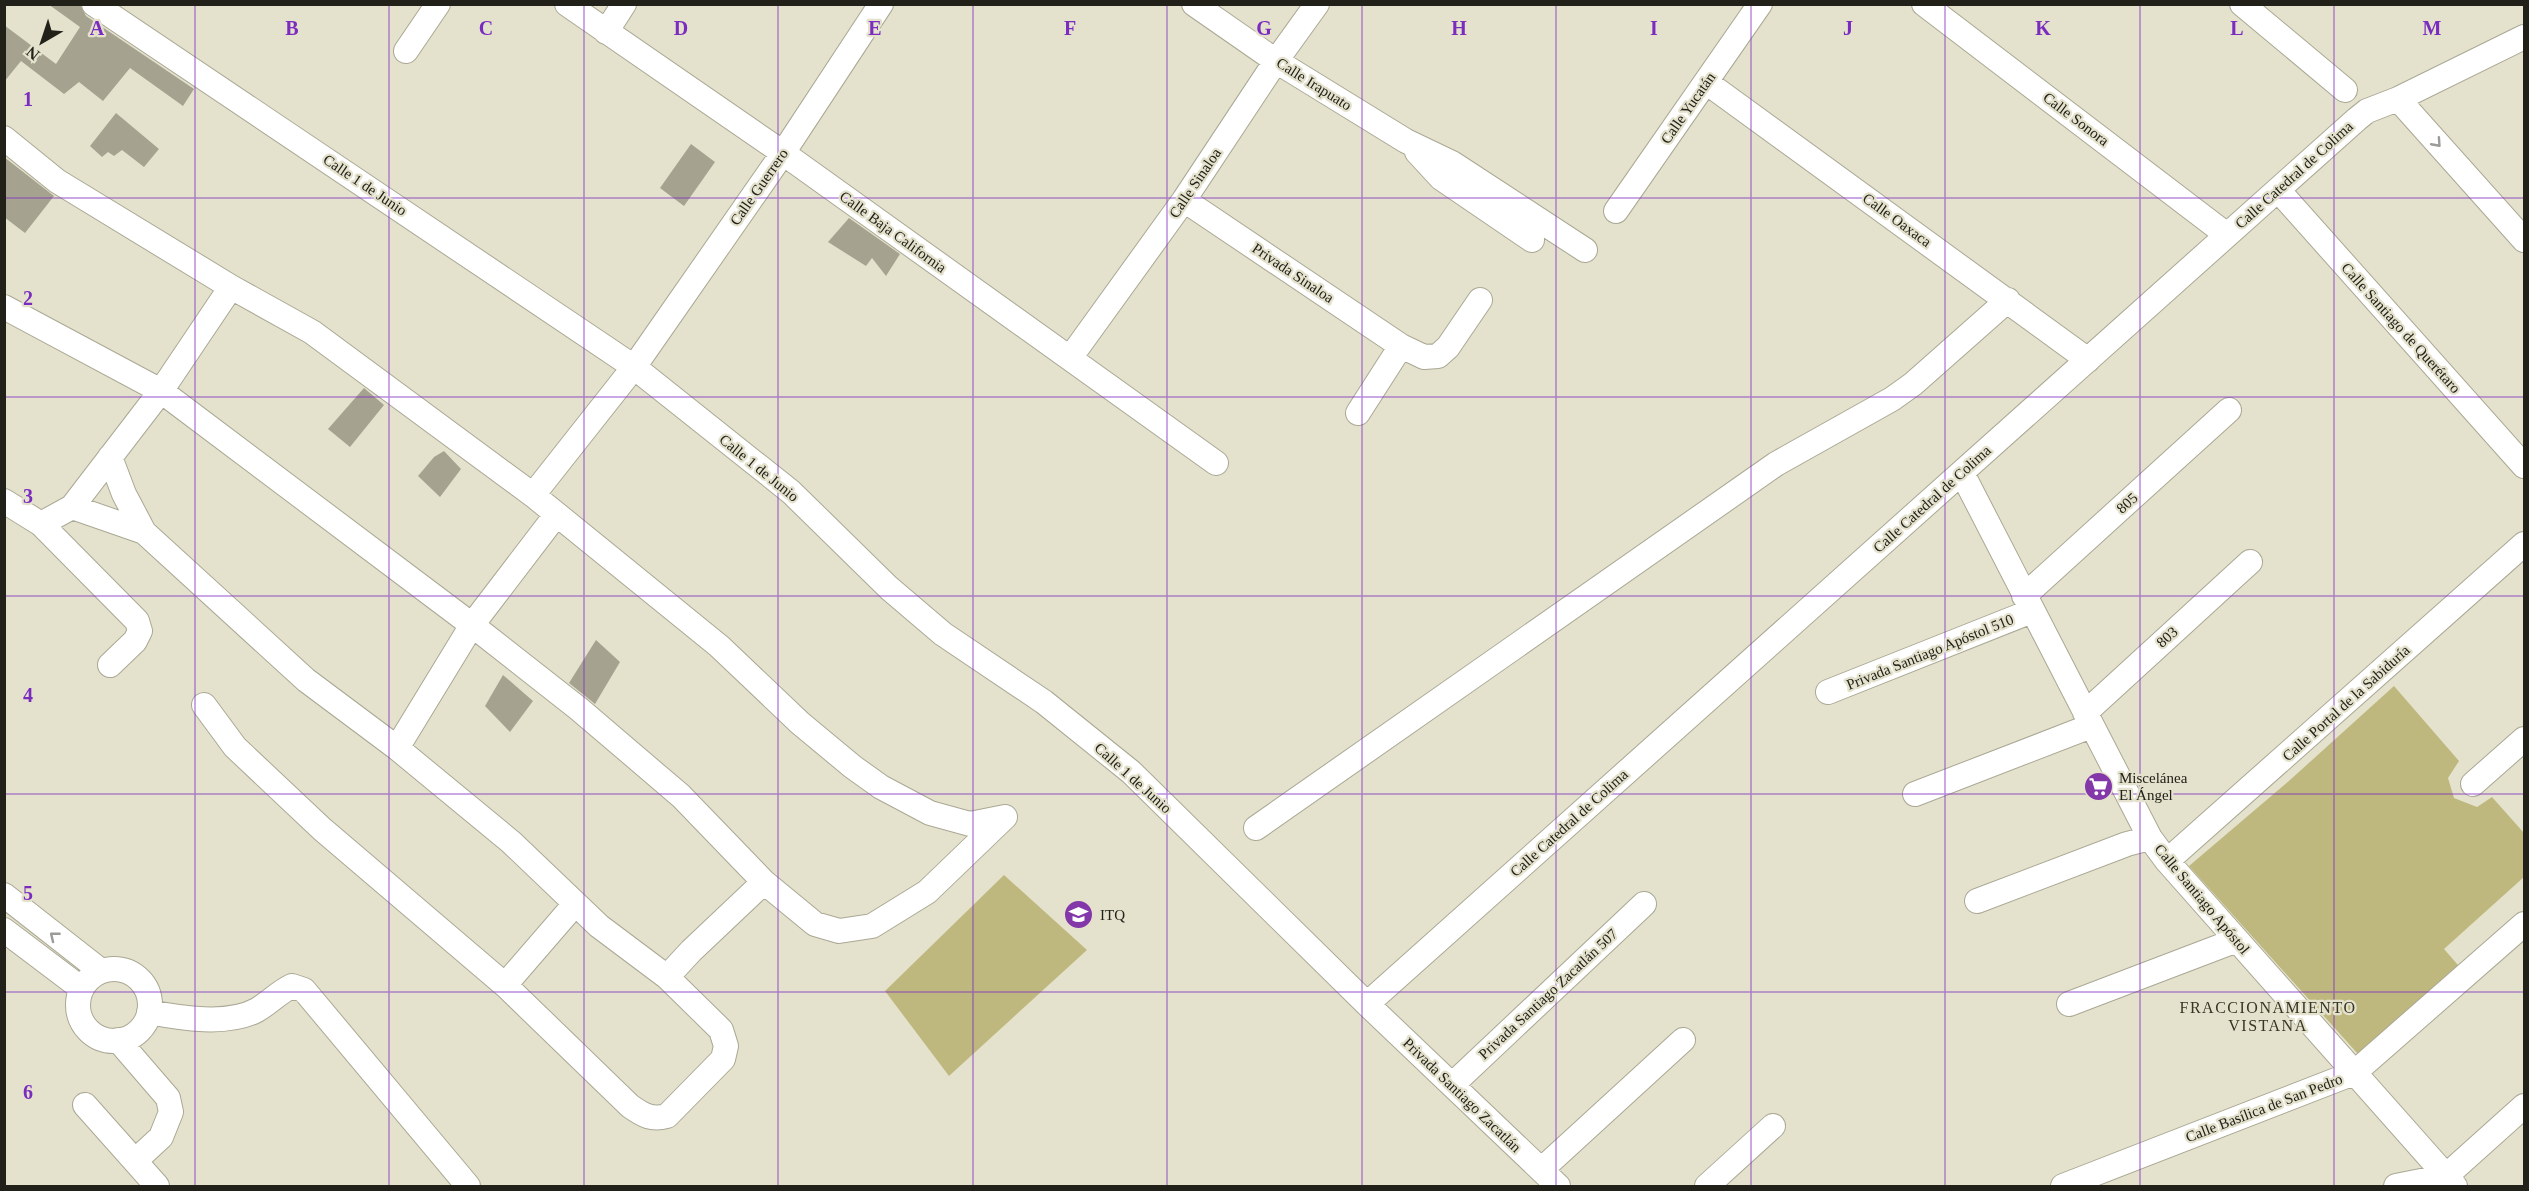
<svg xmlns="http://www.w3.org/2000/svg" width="2529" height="1191" viewBox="0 0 2529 1191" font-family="Georgia,serif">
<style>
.green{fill:#bfb87e}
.building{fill:#a5a38f}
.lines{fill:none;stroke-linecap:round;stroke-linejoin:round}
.minor-casing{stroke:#aaa894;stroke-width:26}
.minor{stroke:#fff;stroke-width:24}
.oneway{stroke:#9c9b98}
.grid{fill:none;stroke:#7b2cbf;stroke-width:1.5;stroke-opacity:0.55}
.labels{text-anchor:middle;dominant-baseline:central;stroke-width:4.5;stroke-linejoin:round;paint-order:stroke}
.street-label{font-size:15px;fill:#222119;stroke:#e4e2cd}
.poi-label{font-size:15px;fill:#222119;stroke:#e4e2cd;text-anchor:start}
.neighbourhood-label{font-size:16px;letter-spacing:1.5px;fill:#373524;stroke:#e4e2cd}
.grid-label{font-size:20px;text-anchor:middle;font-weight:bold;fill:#7b2cbf;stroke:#e4e2cd;stroke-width:4.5;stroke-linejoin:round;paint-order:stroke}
</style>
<rect width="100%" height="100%" fill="#e4e2cd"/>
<!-- green -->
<path class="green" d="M 2394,686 L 2459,761 L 2448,778 L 2454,798 L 2477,807 L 2492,797 L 2524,833 L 2524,877 L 2444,949 L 2458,965 L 2358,1054 L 2189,866 L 2290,780 Z
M 1004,875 L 1087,950 L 949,1076 L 885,991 Z"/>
<!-- building -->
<path class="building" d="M 48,4 L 80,4 L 86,16 L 194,89 L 183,106 L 130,68 L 103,101 L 79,82 L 64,94 L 21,61 L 4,82 L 4,25 L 56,64 L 80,27 Z
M 116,113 L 159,149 L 144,167 L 122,150 L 114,156 L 108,152 L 102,157 L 90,146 Z
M 691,144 L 715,162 L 684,206 L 660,188 Z
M 4,157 L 54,196 L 25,233 L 4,217 Z
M 849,218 L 900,254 L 886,276 L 872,258 L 866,266 L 828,242 Z
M 364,388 L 384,405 L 350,447 L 328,429 Z
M 444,451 L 461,469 L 440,497 L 418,476 L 434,457 Z
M 596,640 L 620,662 L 595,704 L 569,683 Z
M 503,675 L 533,701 L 510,732 L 485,706 Z"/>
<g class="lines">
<defs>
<path id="minor" d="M 94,4 L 634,367 L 791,492 L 889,588 L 943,634 L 1044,702 L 1131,772 L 1367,1004 L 1558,1186
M 567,4 L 783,153 L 1216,463
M 1194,4 L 1276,61 L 1406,141 L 1452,163 L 1585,250
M 1924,4 L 2227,235
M 2242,4 L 2345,90
M 606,32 L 624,4
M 406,51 L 438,4
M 1706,82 L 2088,360
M 2398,99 L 2524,240
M 4,138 L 57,181 L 231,287 L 312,332 L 533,495 L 719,646 L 800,723 L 853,767 L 881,787 L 930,813 L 970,824 L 1005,817
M 1417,152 L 1441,178 L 1532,240
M 2278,190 L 2524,466
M 1184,200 L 1401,346 L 1424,357 L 1438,356 L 1448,347 L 1480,300
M 1616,211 L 1760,4
M 4,307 L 161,391 L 472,625 L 579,709 L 681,796 L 764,882 L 815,924 L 839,931 L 872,926 L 927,892 L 1005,817
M 1070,358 L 1184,200 L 1276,61 L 1317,4
M 1358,413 L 1401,346
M 110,457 L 124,494 L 144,532
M 1962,473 L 2150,838 L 2167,861 L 2455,1186
M 533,495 L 634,367 L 783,153 L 881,4
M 4,501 L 41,524 L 137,621 L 140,631 L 135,641 L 110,665
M 72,507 L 144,532 L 306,680 L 397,748 L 511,842 L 599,926 L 667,977 L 721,1030 L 726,1046 L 723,1059 L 667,1116 C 652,1120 644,1116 630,1106 L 505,985 L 322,829 L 235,747 L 204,705
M 41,524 L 72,507 L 161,391 L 231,287
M 2024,596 L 2229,410
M 1828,692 L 2032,611
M 2085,713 L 2250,562
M 397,748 L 472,625 L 556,515
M 2473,784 L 2524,739
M 1915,794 L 2091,726
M 1256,828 L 1776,464 L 1892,399 L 1913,384 L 2008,300
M 2167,861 L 2524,544
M 4,895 L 101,971
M 1977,901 L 2127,844 L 2150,838
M 4,930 L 82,989
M78 1005a36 36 0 1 1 72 0a36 36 0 1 1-72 0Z
M 667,977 L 691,951 L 764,882
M 505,985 L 575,904
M 1367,1004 L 2357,119 L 2367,111 L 2398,99 L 2524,37
M 2069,1004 L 2237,940
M 149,1012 C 180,1018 228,1026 257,1010 C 269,1003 279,992 292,986 L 304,990 L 468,1186
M 118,1040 L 168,1098 L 171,1112 L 161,1137 L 135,1161
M 1452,1085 L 1644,904
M 85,1105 L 157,1186
M 1541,1170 L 1683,1040
M 1707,1186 L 1773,1126
M 2063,1186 L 2354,1073 L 2524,924
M 2396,1186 L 2446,1176 L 2524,1106"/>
</defs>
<!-- minor casing -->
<use href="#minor" class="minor-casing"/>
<!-- minor -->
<use href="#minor" class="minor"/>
</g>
<!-- one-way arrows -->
<defs><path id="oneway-chevron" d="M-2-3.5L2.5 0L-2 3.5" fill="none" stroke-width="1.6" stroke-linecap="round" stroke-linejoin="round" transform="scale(1.5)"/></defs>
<g class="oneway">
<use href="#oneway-chevron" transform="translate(2437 143) rotate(48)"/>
<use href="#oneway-chevron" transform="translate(54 936) rotate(-141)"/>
</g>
<!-- grid -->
<path class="grid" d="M 195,4 L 195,1186M 389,4 L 389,1186M 584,4 L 584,1186M 778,4 L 778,1186M 973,4 L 973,1186M 1167,4 L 1167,1186M 1362,4 L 1362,1186M 1556,4 L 1556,1186M 1751,4 L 1751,1186M 1945,4 L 1945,1186M 2140,4 L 2140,1186M 2334,4 L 2334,1186M 4,198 L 2524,198M 4,397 L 2524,397M 4,596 L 2524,596M 4,794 L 2524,794M 4,992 L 2524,992"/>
<!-- icons -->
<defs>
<symbol id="supermarket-disc" viewBox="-11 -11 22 22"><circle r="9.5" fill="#8337a8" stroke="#e4e2cd"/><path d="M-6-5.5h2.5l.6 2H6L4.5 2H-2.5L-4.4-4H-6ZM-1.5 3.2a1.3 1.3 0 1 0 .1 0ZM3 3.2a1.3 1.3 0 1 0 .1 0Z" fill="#fff"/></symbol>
<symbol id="university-disc" viewBox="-11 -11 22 22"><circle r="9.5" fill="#8337a8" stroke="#e4e2cd"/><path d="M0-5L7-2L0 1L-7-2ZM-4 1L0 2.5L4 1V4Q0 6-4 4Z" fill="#fff"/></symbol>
</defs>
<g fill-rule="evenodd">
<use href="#supermarket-disc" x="2082" y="770" width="33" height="33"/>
<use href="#university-disc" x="1062" y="898" width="33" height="33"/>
</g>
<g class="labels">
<!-- street labels -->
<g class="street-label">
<text transform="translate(1314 84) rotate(32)">Calle Irapuato</text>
<text transform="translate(1688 108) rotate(-55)">Calle Yucatán</text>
<text transform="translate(2076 119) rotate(37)">Calle Sonora</text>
<text transform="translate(2294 175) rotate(-42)">Calle Catedral de Colima</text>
<text transform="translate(1195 183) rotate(-56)">Calle Sinaloa</text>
<text transform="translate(365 185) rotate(34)">Calle 1 de Junio</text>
<text transform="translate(759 187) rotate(-55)">Calle Guerrero</text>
<text transform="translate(1897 220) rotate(36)">Calle Oaxaca</text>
<text transform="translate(893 232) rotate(36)">Calle Baja California</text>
<text transform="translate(1293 273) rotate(34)">Privada Sinaloa</text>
<text transform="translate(2401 328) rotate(48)">Calle Santiago de Querétaro</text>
<text transform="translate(759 468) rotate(39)">Calle 1 de Junio</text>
<text transform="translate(1932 499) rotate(-42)">Calle Catedral de Colima</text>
<text transform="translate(2127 503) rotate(-42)">805</text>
<text transform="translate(2167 637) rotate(-42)">803</text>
<text transform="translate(1930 652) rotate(-22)">Privada Santiago Apóstol 510</text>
<text transform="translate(2346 703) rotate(-42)">Calle Portal de la Sabiduría</text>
<text transform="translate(1133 778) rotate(42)">Calle 1 de Junio</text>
<text transform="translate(1569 823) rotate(-42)">Calle Catedral de Colima</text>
<text transform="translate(2202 899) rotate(50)">Calle Santiago Apóstol</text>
<text transform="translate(1548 994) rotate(-43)">Privada Santiago Zacatlán 507</text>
<text transform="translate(1462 1095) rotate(44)">Privada Santiago Zacatlán</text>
<text transform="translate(2264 1108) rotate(-21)">Calle Basílica de San Pedro</text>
</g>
<!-- poi labels -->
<g class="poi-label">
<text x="2119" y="778">Miscelánea<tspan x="2119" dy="17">El Ángel</tspan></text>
<text x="1100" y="915">ITQ</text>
</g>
<!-- neighbourhood labels -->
<g class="neighbourhood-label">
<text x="2268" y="1007">FRACCIONAMIENTO<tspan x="2268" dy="18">VISTANA</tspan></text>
</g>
</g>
<g class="grid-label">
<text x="97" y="35">A</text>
<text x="292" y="35">B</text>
<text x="486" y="35">C</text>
<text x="681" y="35">D</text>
<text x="875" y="35">E</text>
<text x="1070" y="35">F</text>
<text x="1264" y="35">G</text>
<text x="1459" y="35">H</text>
<text x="1654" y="35">I</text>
<text x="1848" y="35">J</text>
<text x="2043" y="35">K</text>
<text x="2237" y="35">L</text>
<text x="2432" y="35">M</text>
<text x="28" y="106">1</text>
<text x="28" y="305">2</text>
<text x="28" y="503">3</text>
<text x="28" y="702">4</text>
<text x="28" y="900">5</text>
<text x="28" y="1099">6</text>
</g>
<!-- border -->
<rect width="2529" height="1191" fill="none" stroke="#222119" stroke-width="12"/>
<!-- north arrow -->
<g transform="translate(42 42) rotate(219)" stroke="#e4e2cd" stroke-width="4.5" paint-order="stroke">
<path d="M0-4.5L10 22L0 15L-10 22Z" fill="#222119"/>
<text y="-9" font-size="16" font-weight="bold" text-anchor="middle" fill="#222119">N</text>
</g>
</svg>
